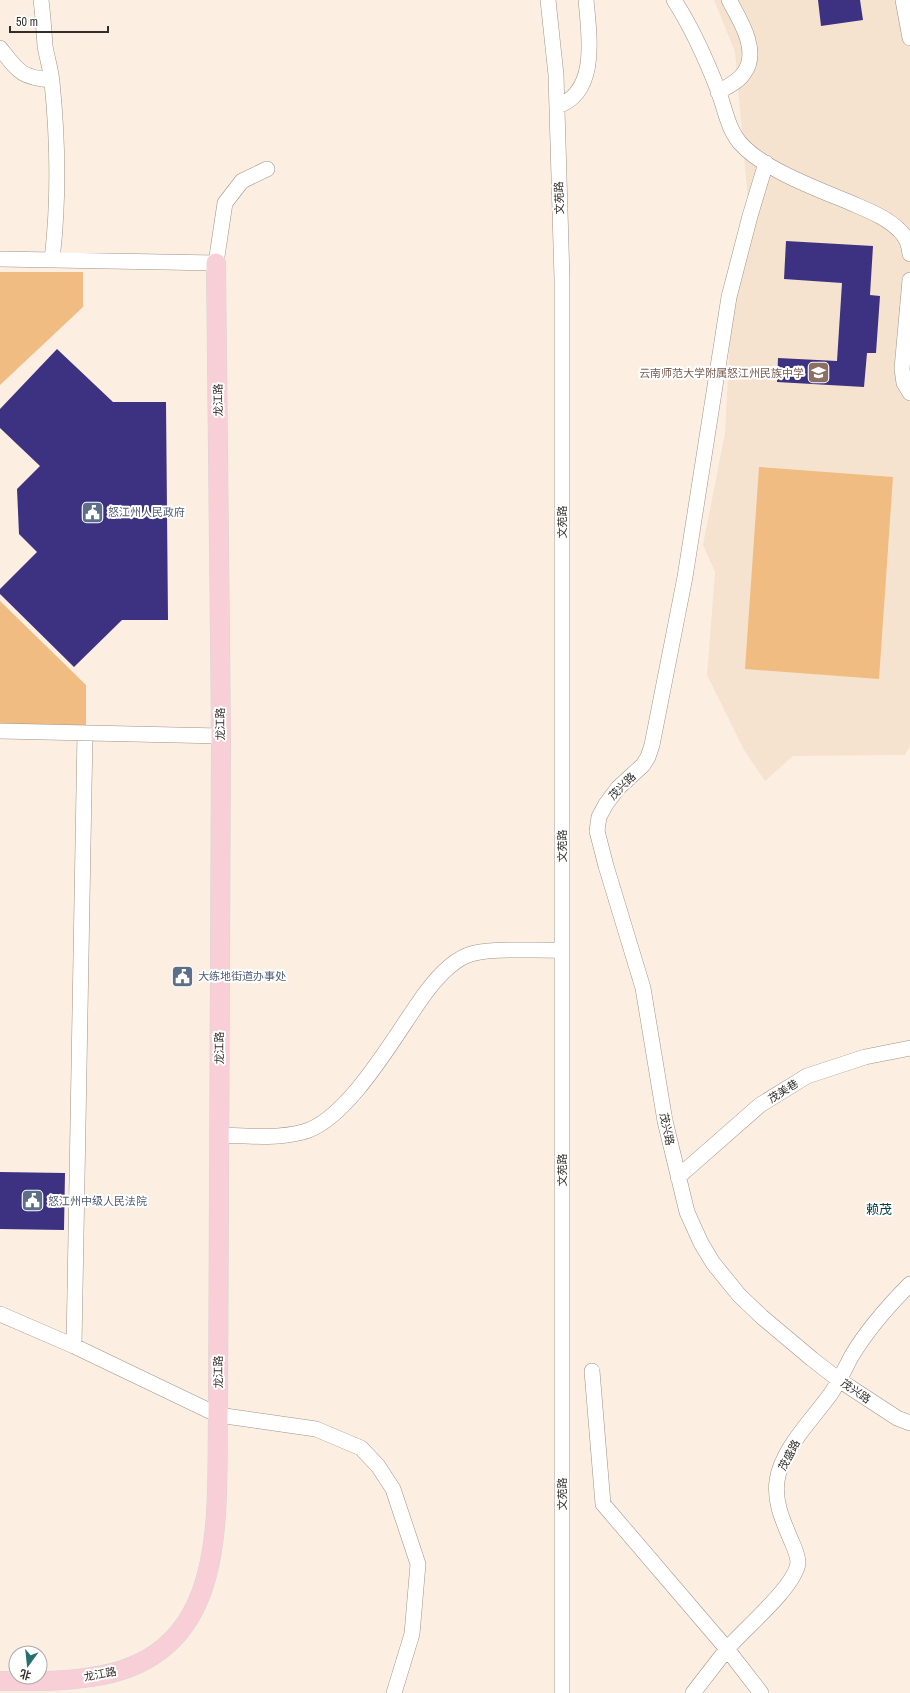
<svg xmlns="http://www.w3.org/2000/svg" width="910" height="1693" viewBox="0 0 910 1693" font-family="'Archivo Narrow','Noto Sans SC',sans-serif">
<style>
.built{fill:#f5e3d0}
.green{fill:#f1bc82}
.building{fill:#3d3281}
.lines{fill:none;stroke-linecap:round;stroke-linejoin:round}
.minor-casing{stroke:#9f9387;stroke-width:16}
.major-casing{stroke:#d6d5d4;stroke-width:20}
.minor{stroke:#fff;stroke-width:15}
.major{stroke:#f9cfd7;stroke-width:19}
.labels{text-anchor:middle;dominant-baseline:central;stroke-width:4;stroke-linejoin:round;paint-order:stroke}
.street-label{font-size:11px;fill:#322e29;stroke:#fff}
.education-label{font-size:11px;fill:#785e54;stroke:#fff;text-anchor:end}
.service-label{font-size:11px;fill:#4e5e75;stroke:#fff;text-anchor:start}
.quarter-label{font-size:13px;fill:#004240;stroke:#fff}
</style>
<rect width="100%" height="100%" fill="#fcefe2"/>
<!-- built -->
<path class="built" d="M 714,0 L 910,0 L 910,746 L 905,755 L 793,756 L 765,781 L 744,750 L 707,675 L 715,572 L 703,545 L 725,433 L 731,313 L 750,225 L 735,52 Z"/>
<!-- green -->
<path class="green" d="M 0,272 L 83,272 L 83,307 L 0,385 Z
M 759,467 L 893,477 L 879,679 L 745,669 Z
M 0,601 L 86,685 L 86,728 L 0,728 Z"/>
<!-- building -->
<path class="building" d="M 818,0 L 860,0 L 863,20 L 821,26 Z
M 786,241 L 873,246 L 870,295 L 880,296 L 876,353 L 867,353 L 864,387 L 777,382 L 778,358 L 837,361 L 842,283 L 784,279 Z
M 57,349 L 113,402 L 166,402 L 168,620 L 122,620 L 74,667 L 0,594 L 0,589 L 37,552 L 19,534 L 17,489 L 40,466 L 0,428 L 0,409 Z
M 0,1172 L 65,1173 L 64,1230 L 0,1229 Z"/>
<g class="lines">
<defs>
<path id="minor" d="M 41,0 C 43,15 44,31 45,46 C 47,58 51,70 52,82 C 58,141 59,200 52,260
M 548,0 L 556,75 L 562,279 L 562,1693
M 674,0 C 692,28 706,59 718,90 C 725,108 728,131 742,145 C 765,170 820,190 851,203 C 867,210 886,217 899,230 C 906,236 909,244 910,254
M 903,0 L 910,38
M 0,48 C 18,71 21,78 52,80
M 718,92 C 727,87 738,82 744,73 C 760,51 740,20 729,0
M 557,106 C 599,93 589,34 586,0
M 766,163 L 750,216 L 729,297 L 685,577 L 652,745 L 648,757 L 643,765 L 618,788 L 606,804 L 599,817 L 597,831 L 606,866 L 643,988 L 665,1121 L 687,1212 L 701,1243 L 713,1263 L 739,1295 L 762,1317 L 812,1359 L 839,1380 L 897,1418 L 910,1423
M 0,259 L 216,263 L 225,203 L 242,181 L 267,169
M 910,280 L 902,369 L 904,383 L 910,393
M 0,731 L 221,736
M 219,1135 C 247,1136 276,1139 303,1132 C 346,1121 392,1041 417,1005 C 429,987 447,963 468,955 C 489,947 538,951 562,950
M 678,1177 L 760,1105 L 807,1076 L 865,1057 L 910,1048
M 0,1314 L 74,1346 L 218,1415 L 316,1429 L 361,1448 L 378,1466 L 393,1489 L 418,1564 L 412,1634 L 394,1693
M 74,1346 L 85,733
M 592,1371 L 603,1504 L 727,1649 L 693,1693
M 761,1693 L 727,1649 C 744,1629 795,1587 798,1563 C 798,1555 794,1547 791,1540 C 783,1521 774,1502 777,1481 C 781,1449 814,1418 832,1392 C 839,1381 845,1369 851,1357 C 867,1330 888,1306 910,1284"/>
<path id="major" d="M 0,1681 C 30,1681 61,1682 91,1677 C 230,1658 216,1521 218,1415 L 221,736 L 216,263"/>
</defs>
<!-- minor casing -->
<use href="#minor" class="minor-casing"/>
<!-- major casing -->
<use href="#major" class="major-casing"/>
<!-- minor -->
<use href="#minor" class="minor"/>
<!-- major -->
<use href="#major" class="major"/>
</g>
<!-- icons -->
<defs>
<symbol id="school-square" viewBox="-11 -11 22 22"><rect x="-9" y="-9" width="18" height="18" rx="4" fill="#8d6e63" stroke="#fff"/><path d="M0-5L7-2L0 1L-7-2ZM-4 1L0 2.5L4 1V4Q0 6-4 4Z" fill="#fff"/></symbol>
<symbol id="civic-square" viewBox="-11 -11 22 22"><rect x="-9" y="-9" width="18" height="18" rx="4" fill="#5c6f8a" stroke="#fff"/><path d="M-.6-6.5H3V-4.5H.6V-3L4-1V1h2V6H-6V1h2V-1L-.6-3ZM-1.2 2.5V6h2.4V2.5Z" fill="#fff"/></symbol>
</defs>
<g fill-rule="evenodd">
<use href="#school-square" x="806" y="360" width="25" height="25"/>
<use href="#civic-square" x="80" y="500" width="25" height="25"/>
<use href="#civic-square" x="170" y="964" width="25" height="25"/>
<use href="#civic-square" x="20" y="1188" width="25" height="25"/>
</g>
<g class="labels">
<!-- street labels -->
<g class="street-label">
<text transform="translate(559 198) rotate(-92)">文苑路</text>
<text transform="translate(218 400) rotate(-91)">龙江路</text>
<text transform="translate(562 522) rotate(-90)">文苑路</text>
<text transform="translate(220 724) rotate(-90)">龙江路</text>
<text transform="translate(622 786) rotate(-45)">茂兴路</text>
<text transform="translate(562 846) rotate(-90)">文苑路</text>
<text transform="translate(219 1048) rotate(-90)">龙江路</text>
<text transform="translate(783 1091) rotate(-32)">茂美巷</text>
<text transform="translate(667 1129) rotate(78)">茂兴路</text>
<text transform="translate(562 1170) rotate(-90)">文苑路</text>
<text transform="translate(218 1372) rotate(-90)">龙江路</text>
<text transform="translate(856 1391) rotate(34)">茂兴路</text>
<text transform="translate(789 1455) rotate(-62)">茂盛路</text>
<text transform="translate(562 1494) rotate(-90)">文苑路</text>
<text transform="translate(100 1674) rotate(-11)">龙江路</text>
</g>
<!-- education labels -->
<g class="education-label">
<text x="804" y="373">云南师范大学附属怒江州民族中学</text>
</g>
<!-- service labels -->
<g class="service-label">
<text x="108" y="512">怒江州人民政府</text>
<text x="198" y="976">大练地街道办事处</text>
<text x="48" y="1201">怒江州中级人民法院</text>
</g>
<!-- quarter labels -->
<g class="quarter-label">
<text x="879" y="1209">赖茂</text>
</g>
</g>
<!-- north arrow -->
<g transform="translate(28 1665) rotate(195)"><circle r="19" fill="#ffffff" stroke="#adaba9"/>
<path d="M0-3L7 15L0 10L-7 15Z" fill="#26716d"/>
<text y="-6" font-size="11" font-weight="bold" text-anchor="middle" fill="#322e29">北</text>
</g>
<!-- scale -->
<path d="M10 26v6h98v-6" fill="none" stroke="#322e29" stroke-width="2"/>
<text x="16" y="26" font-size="12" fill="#322e29" stroke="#ffffff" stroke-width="3" paint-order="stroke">50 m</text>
</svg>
